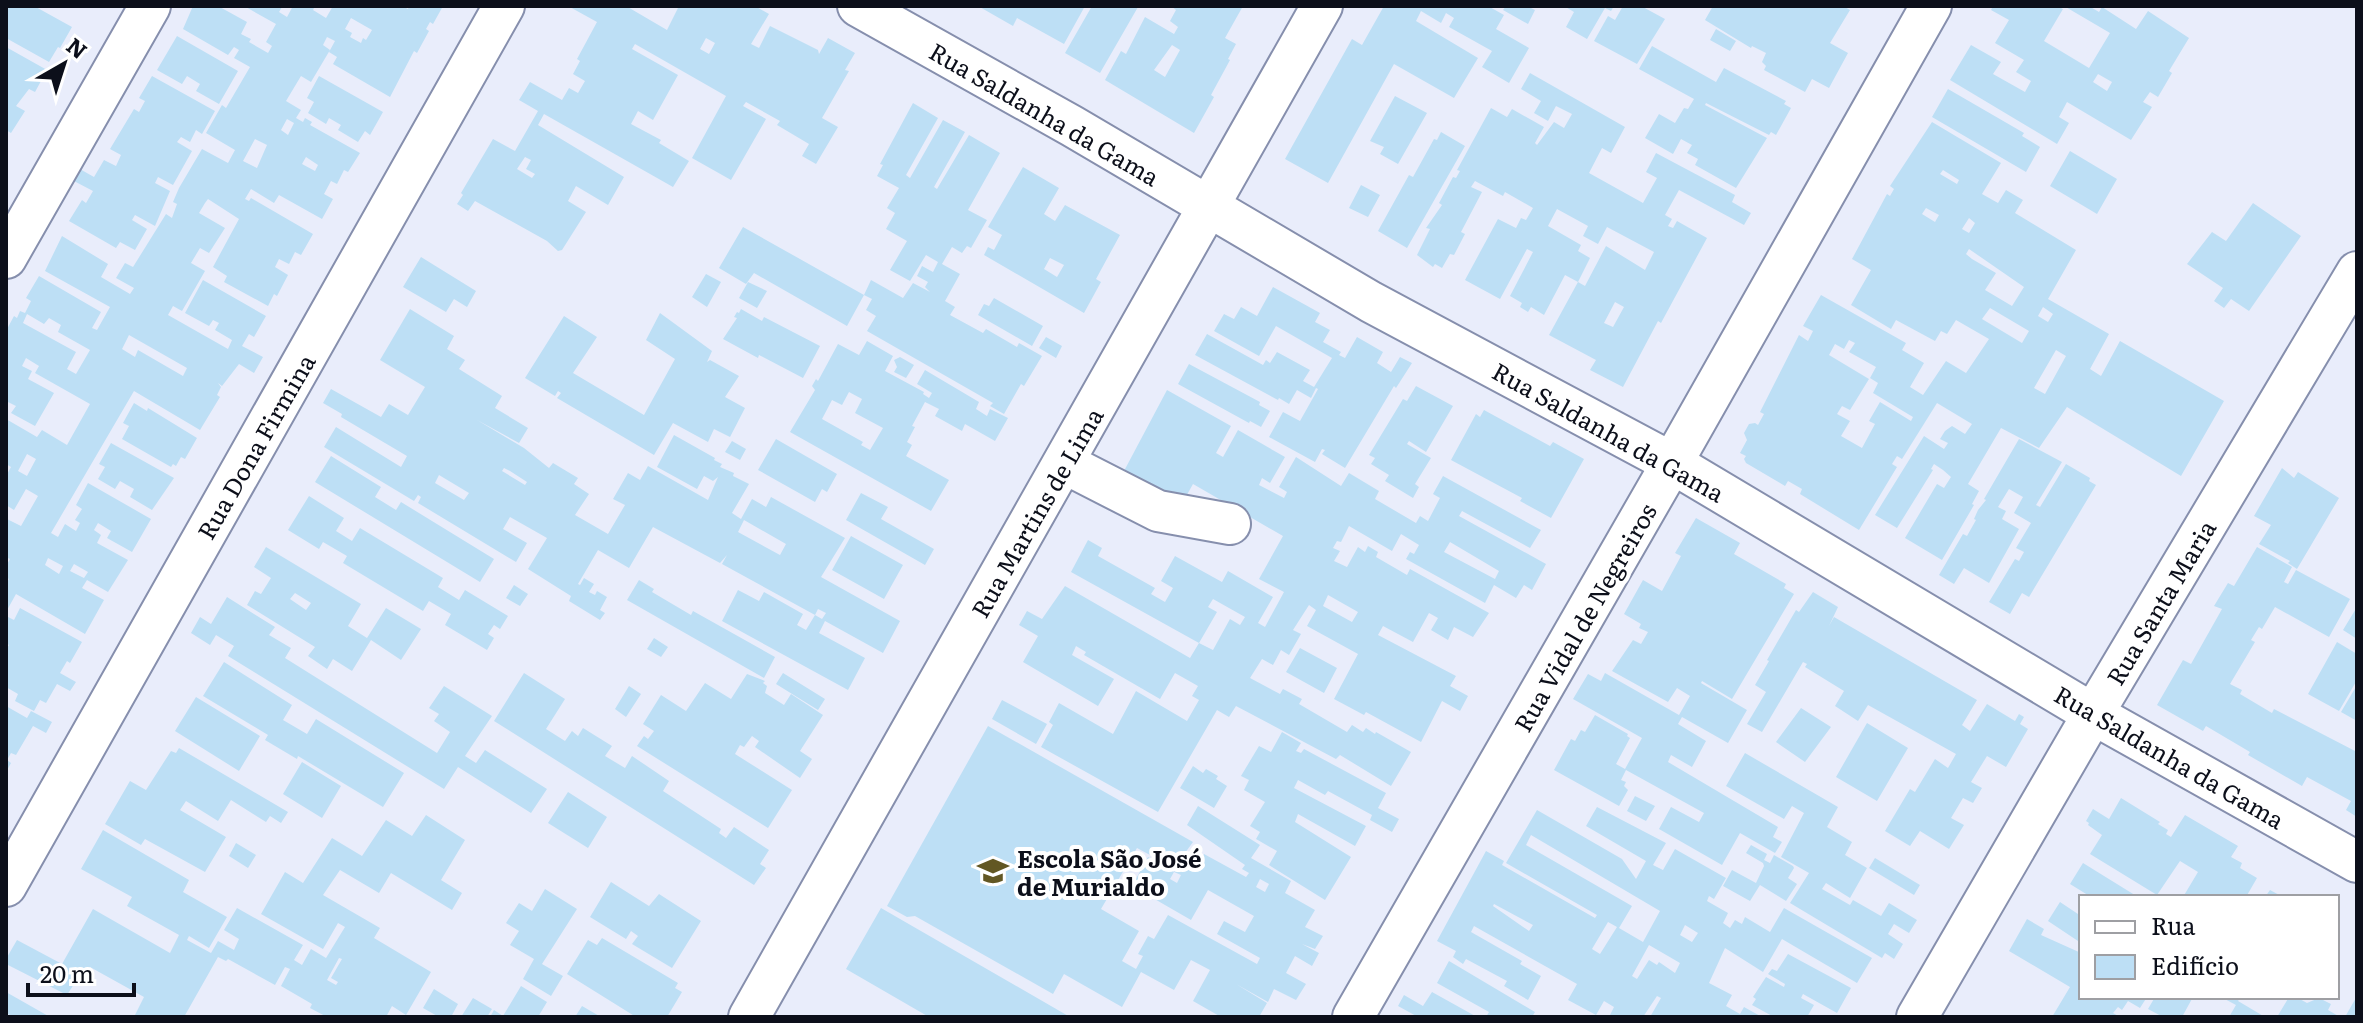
<svg xmlns="http://www.w3.org/2000/svg" width="2363" height="1023" viewBox="0 0 2363 1023" font-family="Literata,serif">
<style>
.building{fill:#bddff5;fill-rule:evenodd}
.lines{fill:none;stroke-linecap:round;stroke-linejoin:round}
.minor-casing{stroke:#868fad;stroke-width:44}
.minor{stroke:#fff;stroke-width:40}
.labels{text-anchor:middle;dominant-baseline:central;stroke-width:8;stroke-linejoin:round;paint-order:stroke}
.street-label{font-size:24px;fill:#0c0f1a;stroke:#fff}
.poi-label{font-size:24px;font-weight:bold;fill:#0c0f1a;stroke:#fff;text-anchor:start}
</style>
<rect width="100%" height="100%" fill="#e9edfb"/>
<!-- building -->
<path class="building" d="M 6,6 L 34,6 L 72,27 L 60,48 L 58,47 L 49,62 L 6,38 Z
M 193,6 L 218,6 L 247,22 L 241,34 L 251,39 L 249,42 L 268,53 L 272,46 L 266,42 L 276,24 L 244,6 L 280,6 L 282,7 L 279,12 L 287,17 L 293,6 L 315,6 L 313,10 L 326,18 L 333,6 L 402,6 L 408,9 L 409,6 L 443,6 L 433,24 L 430,22 L 426,29 L 429,31 L 417,53 L 414,51 L 390,97 L 333,64 L 337,57 L 329,52 L 335,41 L 327,37 L 323,45 L 330,50 L 311,82 L 301,76 L 286,101 L 301,110 L 296,118 L 303,122 L 305,118 L 312,122 L 310,125 L 360,153 L 348,172 L 344,170 L 337,184 L 331,181 L 324,194 L 333,199 L 322,219 L 279,195 L 274,203 L 251,189 L 245,199 L 249,201 L 251,198 L 313,234 L 301,255 L 295,252 L 289,264 L 279,259 L 275,267 L 288,275 L 277,296 L 274,294 L 268,306 L 224,282 L 227,276 L 213,267 L 239,219 L 208,199 L 205,203 L 199,213 L 225,228 L 209,253 L 200,248 L 191,263 L 205,271 L 182,311 L 173,306 L 168,315 L 228,349 L 232,340 L 215,330 L 219,323 L 213,320 L 209,326 L 185,313 L 203,280 L 266,316 L 254,337 L 249,334 L 242,346 L 263,357 L 254,373 L 239,364 L 222,386 L 218,383 L 221,387 L 217,395 L 220,397 L 200,430 L 134,391 L 51,533 L 58,537 L 65,524 L 76,531 L 80,523 L 75,520 L 82,509 L 76,505 L 88,483 L 151,519 L 132,552 L 107,538 L 111,531 L 98,523 L 94,530 L 101,535 L 97,543 L 128,560 L 108,592 L 87,580 L 82,588 L 104,600 L 85,634 L 16,594 L 6,612 L 6,584 L 9,579 L 6,577 L 6,566 L 10,559 L 6,557 L 6,521 L 7,519 L 21,526 L 38,496 L 26,489 L 14,510 L 6,505 L 6,476 L 11,467 L 6,464 L 6,419 L 37,437 L 42,430 L 67,445 L 90,404 L 35,373 L 39,366 L 26,358 L 22,366 L 32,371 L 28,379 L 54,393 L 35,426 L 11,413 L 16,406 L 6,401 L 6,331 L 14,316 L 17,318 L 20,311 L 25,313 L 31,301 L 26,298 L 39,276 L 101,312 L 92,328 L 97,330 L 110,307 L 45,271 L 62,236 L 108,264 L 101,277 L 130,294 L 134,288 L 116,278 L 125,263 L 133,267 L 166,214 L 172,218 L 177,204 L 173,202 L 179,188 L 202,149 L 228,163 L 235,150 L 206,133 L 222,105 L 226,108 L 250,67 L 234,58 L 239,50 L 234,47 L 228,55 L 183,29 ZM 351,18 L 372,30 L 366,40 L 363,38 L 361,43 L 350,37 L 352,33 L 345,29 ZM 287,119 L 294,123 L 288,135 L 281,130 ZM 255,139 L 267,145 L 257,168 L 243,161 ZM 306,157 L 318,165 L 315,171 L 302,164 ZM 27,314 L 44,324 L 49,318 L 61,325 L 58,332 L 90,350 L 76,374 L 67,369 L 76,352 L 23,323 ZM 129,335 L 187,368 L 183,376 L 138,350 L 135,357 L 122,349 ZM 27,454 L 36,459 L 27,476 L 18,471 ZM 48,558 L 63,566 L 59,574 L 45,565 ZM 74,564 L 88,572 L 84,578 L 70,571 Z
M 568,6 L 626,6 L 667,30 L 679,6 L 755,6 L 769,14 L 751,44 L 759,48 L 770,26 L 818,50 L 819,54 L 828,38 L 855,53 L 845,70 L 849,71 L 822,118 L 838,127 L 816,164 L 802,156 L 809,144 L 777,125 L 780,121 L 746,102 L 743,106 L 766,119 L 731,180 L 692,158 L 726,96 L 635,44 L 632,49 L 678,75 L 653,120 L 638,111 L 631,124 L 661,140 L 659,143 L 689,161 L 673,187 L 544,114 L 538,125 L 624,177 L 608,205 L 576,186 L 568,201 L 586,212 L 562,250 L 558,251 L 547,241 L 475,201 L 468,211 L 457,204 L 463,195 L 461,193 L 493,139 L 515,151 L 538,111 L 519,100 L 530,82 L 562,100 L 569,88 L 578,93 L 585,81 L 573,74 L 580,61 L 577,59 L 597,22 ZM 706,38 L 715,43 L 709,54 L 700,49 ZM 525,157 L 531,160 L 526,169 L 535,174 L 532,178 L 517,169 Z
M 978,6 L 1085,6 L 1064,44 L 1017,18 L 1013,26 Z
M 1092,6 L 1138,7 L 1100,73 L 1065,53 Z
M 1171,6 L 1243,6 L 1225,38 L 1236,44 L 1228,59 L 1230,60 L 1211,95 L 1214,97 L 1194,133 L 1105,80 L 1121,51 L 1126,54 L 1145,17 L 1174,34 L 1178,27 L 1170,21 L 1176,10 ZM 1172,45 L 1180,50 L 1165,77 L 1154,70 Z
M 1384,6 L 1488,6 L 1504,15 L 1496,29 L 1529,48 L 1509,83 L 1482,67 L 1492,51 L 1449,27 L 1454,18 L 1446,13 L 1441,23 L 1421,11 L 1416,21 L 1478,58 L 1454,98 L 1394,64 L 1328,183 L 1285,159 L 1352,39 L 1362,45 Z
M 1506,6 L 1527,6 L 1535,10 L 1528,24 L 1503,10 Z
M 1564,6 L 1614,6 L 1611,11 L 1605,8 L 1587,39 L 1566,27 L 1574,12 Z
M 1623,6 L 1641,6 L 1665,19 L 1637,64 L 1594,41 L 1608,16 L 1615,20 Z
M 1713,6 L 1843,6 L 1850,10 L 1830,43 L 1848,53 L 1829,88 L 1812,79 L 1805,92 L 1764,70 L 1766,66 L 1762,62 L 1766,53 L 1752,46 L 1751,48 L 1705,20 Z
M 1993,6 L 2057,6 L 2063,9 L 2044,41 L 2089,68 L 2110,33 L 2064,6 L 2089,6 L 2099,12 L 2102,7 L 2136,29 L 2148,11 L 2189,38 L 2169,71 L 2172,73 L 2158,97 L 2150,92 L 2143,102 L 2152,107 L 2131,140 L 2067,102 L 2059,117 L 2069,123 L 2057,144 L 1950,80 L 1971,45 L 2001,62 L 1993,74 L 2025,92 L 2031,81 L 2016,72 L 2024,60 L 1995,43 L 2009,20 L 1991,10 ZM 2098,74 L 2112,82 L 2107,91 L 2093,82 Z
M 1716,29 L 1736,41 L 1730,51 L 1710,40 Z
M 177,36 L 238,71 L 219,104 L 196,91 L 200,84 L 187,76 L 182,84 L 157,70 Z
M 1652,46 L 1716,82 L 1724,68 L 1786,101 L 1784,104 L 1791,108 L 1776,135 L 1771,132 L 1769,135 L 1706,103 L 1705,105 L 1767,138 L 1736,188 L 1695,165 L 1698,159 L 1687,153 L 1692,145 L 1681,139 L 1673,154 L 1645,138 L 1659,114 L 1675,123 L 1684,108 L 1688,109 L 1694,99 L 1639,69 Z
M 6,47 L 47,70 L 35,92 L 29,89 L 16,106 L 25,111 L 11,133 L 6,130 Z
M 1530,73 L 1625,127 L 1611,153 L 1602,148 L 1589,173 L 1643,203 L 1657,178 L 1646,172 L 1656,153 L 1735,195 L 1732,202 L 1751,213 L 1744,225 L 1679,190 L 1665,215 L 1672,219 L 1668,226 L 1673,228 L 1677,221 L 1707,238 L 1661,323 L 1658,321 L 1623,387 L 1590,370 L 1596,360 L 1549,335 L 1578,282 L 1565,275 L 1544,315 L 1531,307 L 1528,312 L 1520,307 L 1522,303 L 1510,296 L 1533,252 L 1527,249 L 1500,299 L 1465,280 L 1498,219 L 1516,228 L 1521,218 L 1526,220 L 1533,208 L 1505,192 L 1503,196 L 1475,181 L 1471,187 L 1482,192 L 1461,232 L 1465,234 L 1454,255 L 1450,254 L 1442,268 L 1435,264 L 1433,267 L 1417,255 L 1430,229 L 1426,228 L 1442,205 L 1439,203 L 1453,177 L 1456,178 L 1460,171 L 1457,170 L 1491,108 L 1507,117 L 1512,109 L 1544,127 L 1535,143 L 1537,145 L 1554,122 L 1564,128 L 1572,114 L 1556,106 L 1548,121 L 1534,113 L 1541,101 L 1521,89 ZM 1557,209 L 1588,226 L 1583,236 L 1598,244 L 1607,227 L 1654,252 L 1645,270 L 1606,246 L 1585,286 L 1578,282 L 1590,258 L 1578,251 L 1581,245 L 1548,226 ZM 1615,302 L 1624,307 L 1613,327 L 1604,323 Z
M 152,76 L 215,111 L 202,134 L 196,130 L 190,142 L 181,137 L 177,142 L 192,151 L 173,185 L 158,177 L 155,183 L 170,191 L 155,226 L 135,215 L 132,220 L 147,229 L 135,250 L 120,242 L 116,248 L 69,221 L 82,200 L 86,203 L 93,191 L 72,180 L 78,168 L 94,177 L 104,160 L 116,166 L 121,155 L 110,149 L 134,109 L 139,112 L 145,101 L 139,98 Z
M 319,76 L 383,112 L 370,135 L 365,131 L 358,142 L 338,130 L 341,125 L 329,118 L 326,124 L 308,113 L 314,102 L 307,98 Z
M 1948,89 L 2024,133 L 2022,136 L 2040,147 L 2026,172 L 1932,117 Z
M 1395,96 L 1427,113 L 1398,164 L 1380,154 L 1384,147 L 1370,141 Z
M 913,103 L 938,118 L 906,175 L 910,178 L 943,120 L 965,132 L 934,187 L 937,189 L 969,135 L 1000,153 L 968,210 L 987,220 L 971,248 L 967,246 L 962,253 L 952,247 L 942,264 L 960,274 L 945,301 L 955,307 L 950,315 L 983,333 L 986,329 L 1017,347 L 1019,343 L 1042,356 L 1024,386 L 1021,384 L 1004,414 L 990,406 L 993,403 L 867,331 L 876,316 L 866,310 L 872,299 L 864,295 L 847,326 L 754,273 L 746,284 L 719,268 L 743,227 L 864,295 L 871,280 L 903,298 L 913,283 L 930,292 L 925,287 L 928,282 L 917,276 L 922,266 L 933,272 L 938,262 L 926,255 L 910,281 L 890,270 L 907,241 L 886,229 L 895,213 L 887,208 L 899,188 L 877,176 L 883,165 L 880,164 Z
M 1932,122 L 2001,163 L 1982,194 L 1998,203 L 2006,190 L 2023,200 L 2015,213 L 2076,250 L 2048,299 L 2109,334 L 2090,369 L 2101,376 L 2120,341 L 2224,401 L 2181,476 L 2067,407 L 2039,448 L 2001,428 L 1968,484 L 1979,491 L 1972,504 L 1974,505 L 1942,560 L 1905,538 L 1937,484 L 1944,488 L 1951,477 L 1943,470 L 1934,464 L 1931,469 L 1933,470 L 1897,528 L 1875,515 L 1924,436 L 1944,449 L 1948,443 L 1940,439 L 1945,431 L 1952,426 L 1965,434 L 1972,424 L 1937,403 L 1902,459 L 1897,456 L 1892,464 L 1897,467 L 1859,530 L 1800,494 L 1802,489 L 1788,481 L 1785,486 L 1746,463 L 1744,459 L 1746,456 L 1740,453 L 1747,440 L 1744,433 L 1749,424 L 1755,423 L 1758,425 L 1764,414 L 1760,412 L 1799,335 L 1808,341 L 1813,331 L 1803,326 L 1821,295 L 1906,343 L 1902,350 L 1924,363 L 1910,387 L 1923,395 L 1946,361 L 1966,373 L 1989,339 L 1956,320 L 1947,334 L 1941,331 L 1935,341 L 1896,320 L 1891,329 L 1851,305 L 1871,270 L 1852,259 L 1887,194 L 1890,196 L 1894,189 L 1890,186 ZM 1943,170 L 1959,180 L 1957,184 L 1940,174 ZM 1926,208 L 1939,215 L 1935,222 L 1922,214 ZM 1969,218 L 1975,223 L 1969,233 L 1962,229 ZM 1969,249 L 2024,287 L 2012,306 L 1985,290 L 1996,273 L 1972,259 L 1966,254 ZM 2043,307 L 2053,314 L 2048,322 L 2038,316 ZM 1990,308 L 2029,331 L 2022,343 L 1982,319 ZM 1849,340 L 1855,343 L 1849,352 L 1876,367 L 1870,378 L 1878,383 L 1873,393 L 1913,417 L 1911,421 L 1880,402 L 1869,421 L 1875,424 L 1862,448 L 1841,436 L 1850,421 L 1837,414 L 1842,406 L 1850,410 L 1869,379 L 1829,355 L 1835,344 L 1844,349 ZM 2056,350 L 2066,356 L 2045,394 L 2034,388 Z
M 1441,132 L 1465,146 L 1407,248 L 1378,231 L 1409,175 L 1413,177 L 1434,139 L 1437,140 Z
M 2070,151 L 2117,179 L 2097,214 L 2050,186 Z
M 1023,167 L 1059,188 L 1044,214 L 1055,221 L 1065,205 L 1120,235 L 1096,279 L 1101,282 L 1084,313 L 984,255 L 988,247 L 994,250 L 1002,235 L 988,227 ZM 1050,258 L 1064,265 L 1057,277 L 1044,269 Z
M 1361,185 L 1380,195 L 1368,217 L 1349,208 Z
M 2253,203 L 2301,236 L 2249,311 L 2231,299 L 2224,308 L 2214,301 L 2223,288 L 2187,264 L 2212,232 L 2226,241 Z
M 421,257 L 476,291 L 467,307 L 454,299 L 446,312 L 403,287 Z
M 706,274 L 721,282 L 707,307 L 692,297 Z
M 748,282 L 767,291 L 757,308 L 739,298 Z
M 1273,287 L 1320,313 L 1315,322 L 1330,330 L 1323,342 L 1341,352 L 1339,355 L 1345,358 L 1357,337 L 1383,352 L 1377,363 L 1391,372 L 1400,357 L 1412,363 L 1396,388 L 1394,386 L 1345,468 L 1322,454 L 1325,450 L 1322,449 L 1315,462 L 1269,437 L 1283,412 L 1300,421 L 1318,389 L 1316,388 L 1311,398 L 1297,390 L 1289,404 L 1279,398 L 1278,400 L 1195,355 L 1207,334 L 1263,365 L 1266,360 L 1270,363 L 1277,352 L 1310,370 L 1303,381 L 1314,387 L 1332,358 L 1276,326 L 1259,356 L 1214,331 L 1224,314 L 1234,319 L 1241,307 L 1257,316 Z
M 994,298 L 1043,326 L 1032,346 L 978,315 L 984,304 L 989,306 Z
M 410,309 L 454,336 L 447,349 L 465,360 L 459,369 L 502,396 L 495,408 L 528,428 L 519,443 L 477,420 L 524,448 L 549,468 L 553,463 L 578,478 L 574,484 L 589,494 L 575,515 L 608,534 L 625,505 L 613,499 L 628,473 L 640,480 L 648,466 L 708,500 L 718,477 L 713,481 L 704,476 L 697,489 L 657,467 L 674,435 L 715,458 L 714,460 L 722,464 L 720,467 L 734,473 L 733,476 L 749,484 L 732,513 L 741,519 L 752,499 L 766,507 L 771,497 L 845,538 L 821,577 L 900,621 L 883,653 L 825,621 L 819,633 L 865,658 L 848,690 L 722,621 L 738,590 L 759,601 L 764,592 L 803,614 L 797,625 L 806,630 L 815,615 L 822,619 L 826,613 L 818,609 L 815,615 L 722,564 L 727,555 L 720,563 L 653,527 L 629,568 L 598,550 L 578,584 L 580,585 L 584,578 L 594,584 L 589,592 L 595,595 L 597,591 L 607,597 L 600,610 L 605,613 L 600,620 L 569,601 L 571,596 L 528,569 L 547,538 L 510,517 L 503,529 L 527,543 L 516,562 L 418,503 L 421,497 L 418,495 L 414,501 L 324,447 L 336,427 L 401,467 L 407,456 L 341,417 L 342,414 L 323,403 L 331,389 L 381,417 L 389,404 L 408,415 L 425,387 L 380,360 ZM 504,468 L 510,471 L 527,482 L 525,485 L 502,471 ZM 439,475 L 469,493 L 464,500 L 435,483 ZM 744,520 L 786,544 L 780,555 L 738,532 Z
M 741,309 L 762,321 L 764,317 L 820,346 L 803,378 L 759,355 L 758,358 L 723,339 L 737,318 L 734,317 L 737,312 L 739,313 Z
M 660,313 L 712,351 L 707,362 L 710,360 L 739,376 L 725,397 L 745,408 L 730,437 L 714,429 L 708,442 L 673,423 L 654,455 L 557,398 L 561,393 L 558,391 L 555,396 L 525,378 L 564,316 L 597,337 L 573,373 L 644,415 L 675,359 L 646,340 Z
M 1046,337 L 1062,346 L 1056,358 L 1039,348 Z
M 867,341 L 893,356 L 885,371 L 924,392 L 923,394 L 929,398 L 932,393 L 917,384 L 925,370 L 979,402 L 976,409 L 987,416 L 990,409 L 1008,418 L 995,441 L 965,424 L 962,431 L 935,416 L 939,409 L 925,402 L 912,426 L 915,427 L 907,442 L 912,445 L 906,456 L 949,480 L 931,511 L 790,432 L 815,390 L 812,386 L 816,379 L 818,381 L 838,344 L 859,355 ZM 849,392 L 862,399 L 855,413 L 883,428 L 870,450 L 861,445 L 863,442 L 822,419 L 832,400 L 842,405 Z
M 900,357 L 914,365 L 906,378 L 894,372 L 897,367 L 894,360 Z
M 1189,364 L 1260,402 L 1259,405 L 1270,411 L 1261,427 L 1250,421 L 1249,423 L 1178,384 Z
M 1416,386 L 1453,406 L 1426,452 L 1409,441 L 1407,444 L 1431,458 L 1415,484 L 1419,487 L 1413,498 L 1385,481 L 1389,475 L 1371,464 L 1375,458 L 1369,455 L 1403,399 L 1407,401 Z
M 1167,390 L 1231,426 L 1216,453 L 1223,457 L 1238,430 L 1285,457 L 1270,483 L 1262,478 L 1259,485 L 1284,498 L 1287,492 L 1279,487 L 1296,457 L 1341,486 L 1349,473 L 1379,491 L 1375,499 L 1416,523 L 1420,516 L 1428,521 L 1440,498 L 1433,494 L 1443,476 L 1541,530 L 1530,548 L 1462,511 L 1459,516 L 1546,564 L 1532,590 L 1524,585 L 1516,598 L 1494,585 L 1485,603 L 1406,559 L 1410,552 L 1414,554 L 1419,545 L 1401,534 L 1392,551 L 1349,526 L 1341,542 L 1337,541 L 1333,548 L 1340,551 L 1334,561 L 1347,567 L 1358,547 L 1365,552 L 1368,546 L 1378,552 L 1376,557 L 1407,575 L 1410,569 L 1489,613 L 1473,637 L 1454,627 L 1448,640 L 1431,630 L 1438,618 L 1429,613 L 1413,642 L 1383,626 L 1378,635 L 1456,676 L 1450,686 L 1468,696 L 1460,711 L 1442,701 L 1421,742 L 1366,712 L 1364,715 L 1334,699 L 1358,654 L 1307,626 L 1316,610 L 1309,605 L 1293,630 L 1301,634 L 1289,655 L 1281,650 L 1273,665 L 1262,659 L 1250,678 L 1280,694 L 1283,689 L 1302,699 L 1299,704 L 1347,732 L 1352,725 L 1363,732 L 1366,728 L 1375,734 L 1376,732 L 1411,752 L 1391,786 L 1340,755 L 1336,759 L 1236,706 L 1229,717 L 1217,710 L 1158,812 L 1041,747 L 1053,725 L 1049,722 L 1059,703 L 1113,734 L 1136,691 L 1187,721 L 1199,700 L 1192,696 L 1198,686 L 1175,673 L 1160,699 L 1084,655 L 1086,652 L 1076,646 L 1072,655 L 1114,679 L 1098,706 L 1023,662 L 1038,636 L 1019,625 L 1027,611 L 1042,619 L 1065,586 L 1190,658 L 1199,643 L 1213,650 L 1230,619 L 1240,625 L 1245,617 L 1213,599 L 1208,607 L 1217,612 L 1199,643 L 1071,572 L 1088,540 L 1102,548 L 1098,556 L 1155,588 L 1151,594 L 1165,602 L 1173,588 L 1161,581 L 1175,556 L 1222,582 L 1228,571 L 1273,597 L 1258,623 L 1265,627 L 1284,592 L 1259,579 L 1283,536 L 1193,484 L 1184,500 L 1171,492 L 1169,497 L 1124,471 ZM 1450,542 L 1499,571 L 1495,579 L 1444,552 ZM 1328,595 L 1358,612 L 1352,622 L 1323,606 Z
M 134,403 L 147,411 L 148,408 L 197,438 L 185,459 L 181,457 L 176,466 L 173,464 L 171,467 L 122,439 L 129,426 L 123,423 Z
M 1484,410 L 1550,446 L 1553,442 L 1584,459 L 1551,518 L 1520,501 L 1522,498 L 1451,460 L 1476,414 L 1480,417 Z
M 776,439 L 837,474 L 827,492 L 822,489 L 815,502 L 758,470 Z
M 2019,439 L 2062,462 L 2036,505 L 2040,507 L 2066,464 L 2090,478 L 2089,481 L 2096,485 L 2029,597 L 2022,593 L 2010,614 L 1989,602 L 2015,559 L 2019,561 L 2024,552 L 2016,548 L 2031,523 L 2014,513 L 2023,497 L 2009,489 L 1998,507 L 2006,511 L 2002,519 L 2019,529 L 1989,583 L 1964,568 L 1954,584 L 1939,575 L 1963,534 L 1967,536 L 1976,520 L 1974,519 L 1978,510 L 1986,500 L 1984,499 Z
M 732,441 L 746,449 L 740,460 L 725,452 Z
M 111,443 L 174,478 L 152,510 L 130,497 L 134,489 L 120,481 L 115,489 L 98,479 L 105,467 L 99,464 Z
M 331,456 L 381,487 L 375,497 L 396,510 L 401,502 L 494,559 L 480,582 L 315,482 Z
M 2282,468 L 2294,478 L 2298,472 L 2339,498 L 2297,569 L 2288,563 L 2290,561 L 2259,544 L 2271,525 L 2254,516 Z
M 861,493 L 888,507 L 881,519 L 934,549 L 925,565 L 846,520 Z
M 309,496 L 344,518 L 336,531 L 352,541 L 360,528 L 443,578 L 438,587 L 459,600 L 465,590 L 508,616 L 500,629 L 494,625 L 488,634 L 494,638 L 487,650 L 445,625 L 451,614 L 429,601 L 423,611 L 343,563 L 347,556 L 323,542 L 319,549 L 288,530 Z
M 1696,518 L 1740,543 L 1734,554 L 1786,584 L 1784,588 L 1794,594 L 1732,699 L 1702,681 L 1701,683 L 1747,710 L 1728,743 L 1682,717 L 1678,724 L 1706,741 L 1692,767 L 1671,755 L 1668,762 L 1778,827 L 1773,837 L 1782,842 L 1775,853 L 1740,833 L 1722,865 L 1659,829 L 1671,807 L 1699,822 L 1704,813 L 1626,770 L 1621,780 L 1626,782 L 1624,786 L 1628,790 L 1619,806 L 1554,770 L 1571,739 L 1575,741 L 1581,730 L 1585,732 L 1595,715 L 1628,734 L 1627,736 L 1630,738 L 1616,764 L 1625,769 L 1642,738 L 1573,699 L 1588,674 L 1601,681 L 1605,673 L 1679,715 L 1690,696 L 1677,688 L 1668,702 L 1612,671 L 1633,640 L 1641,644 L 1648,632 L 1639,628 L 1641,624 L 1624,614 L 1643,580 L 1662,591 L 1681,556 L 1675,553 Z
M 851,536 L 903,565 L 884,599 L 832,570 Z
M 266,547 L 361,604 L 348,626 L 367,638 L 386,608 L 421,629 L 401,660 L 371,640 L 352,671 L 333,659 L 327,669 L 308,656 L 315,647 L 247,605 L 255,591 L 261,594 L 271,578 L 254,567 ZM 295,593 L 311,603 L 306,610 L 290,599 Z
M 2257,547 L 2292,567 L 2284,582 L 2288,584 L 2296,570 L 2350,599 L 2329,637 L 2275,607 L 2262,629 L 2259,627 L 2251,640 L 2255,642 L 2230,684 L 2242,690 L 2240,694 L 2272,713 L 2274,709 L 2357,752 L 2357,817 L 2346,810 L 2351,801 L 2307,777 L 2302,786 L 2248,755 L 2250,752 L 2206,726 L 2203,731 L 2157,705 L 2183,660 L 2191,664 L 2222,609 L 2214,606 L 2228,583 L 2234,586 Z
M 639,580 L 654,589 L 652,592 L 691,615 L 693,611 L 775,657 L 764,678 L 627,600 Z
M 514,585 L 528,594 L 520,606 L 506,598 Z
M 1813,592 L 1838,607 L 1829,626 L 1834,617 L 1977,700 L 1962,725 L 1970,731 L 1987,704 L 2015,721 L 2019,714 L 2024,717 L 2020,724 L 2028,729 L 2006,767 L 1987,756 L 1971,782 L 1982,788 L 1973,803 L 1963,798 L 1951,818 L 1964,825 L 1949,849 L 1920,831 L 1910,846 L 1885,831 L 1910,789 L 1915,792 L 1935,759 L 1948,768 L 1956,754 L 1868,705 L 1858,721 L 1835,706 L 1844,691 L 1805,667 L 1807,664 L 1803,662 L 1762,732 L 1747,724 L 1766,692 L 1755,685 L 1769,661 L 1767,660 L 1796,610 L 1799,612 Z
M 227,597 L 275,627 L 269,635 L 291,648 L 285,658 L 437,753 L 450,732 L 434,721 L 439,714 L 429,708 L 444,686 L 492,716 L 465,756 L 476,763 L 485,750 L 547,789 L 531,813 L 458,767 L 444,789 L 228,656 L 234,646 L 216,635 L 210,645 L 191,633 L 200,617 L 211,624 Z
M 2357,607 L 2357,639 L 2343,630 Z
M 20,608 L 82,642 L 70,663 L 67,661 L 60,673 L 76,682 L 70,691 L 57,684 L 46,703 L 40,700 L 34,711 L 15,701 L 18,694 L 6,687 L 6,650 L 9,645 L 6,643 L 6,616 L 14,620 Z
M 654,638 L 668,647 L 661,657 L 647,649 Z
M 2337,642 L 2357,654 L 2357,680 L 2339,711 L 2308,694 Z
M 1300,648 L 1337,668 L 1324,693 L 1286,672 Z
M 224,662 L 292,705 L 283,720 L 307,734 L 316,719 L 404,773 L 383,807 L 298,756 L 297,759 L 265,740 L 268,735 L 203,696 Z
M 524,673 L 565,699 L 546,729 L 565,741 L 572,731 L 578,736 L 583,728 L 612,746 L 605,756 L 625,768 L 632,756 L 669,781 L 663,791 L 721,829 L 719,833 L 726,838 L 734,827 L 769,850 L 760,864 L 766,868 L 754,885 L 494,721 Z
M 783,673 L 825,699 L 818,710 L 776,684 Z
M 747,674 L 765,681 L 763,683 L 767,686 L 765,693 L 784,705 L 791,694 L 823,715 L 800,751 L 812,759 L 800,778 L 755,747 L 759,741 L 752,736 L 744,747 L 740,745 L 735,754 L 792,790 L 768,828 L 637,746 L 644,736 L 648,739 L 654,731 L 643,724 L 661,695 L 686,711 L 705,683 L 731,699 Z
M 2357,685 L 2357,721 L 2341,712 Z
M 629,686 L 641,694 L 626,717 L 615,709 Z
M 196,697 L 260,736 L 239,771 L 175,731 Z
M 1002,700 L 1047,724 L 1036,744 L 992,719 Z
M 6,706 L 27,718 L 31,711 L 52,722 L 46,733 L 33,726 L 16,755 L 11,753 L 7,760 L 11,763 L 6,772 Z
M 1801,708 L 1831,727 L 1805,762 L 1776,742 Z
M 1867,723 L 1908,748 L 1877,801 L 1836,777 Z
M 988,726 L 1193,842 L 1174,868 L 1137,848 L 1101,909 L 1139,931 L 1122,961 L 1136,969 L 1143,956 L 1138,954 L 1148,936 L 1154,939 L 1168,915 L 1257,964 L 1260,958 L 1217,934 L 1224,921 L 1245,932 L 1254,916 L 1208,890 L 1191,920 L 1132,886 L 1148,857 L 1174,872 L 1181,861 L 1195,869 L 1204,854 L 1246,877 L 1249,873 L 1242,869 L 1245,865 L 1187,825 L 1198,806 L 1260,845 L 1251,858 L 1291,881 L 1285,893 L 1315,910 L 1305,927 L 1323,936 L 1315,949 L 1302,944 L 1319,953 L 1312,966 L 1295,956 L 1286,973 L 1306,984 L 1296,1000 L 1274,989 L 1268,1002 L 1236,984 L 1267,1003 L 1259,1017 L 1221,1017 L 1193,1001 L 1210,970 L 1191,960 L 1174,990 L 1141,972 L 1122,1007 L 1064,974 L 1053,994 L 915,916 L 907,917 L 887,906 ZM 1174,872 L 1181,875 L 1177,883 L 1170,879 ZM 1260,879 L 1269,884 L 1265,892 L 1256,887 Z
M 1282,732 L 1301,743 L 1296,751 L 1301,753 L 1304,749 L 1386,793 L 1378,808 L 1399,819 L 1392,832 L 1370,820 L 1372,815 L 1328,791 L 1325,795 L 1298,780 L 1294,788 L 1366,826 L 1355,846 L 1298,814 L 1295,822 L 1351,857 L 1325,900 L 1269,865 L 1277,851 L 1256,839 L 1260,832 L 1250,826 L 1265,802 L 1244,790 L 1249,780 L 1241,776 L 1259,746 L 1271,752 Z
M 179,748 L 288,812 L 281,823 L 270,816 L 266,822 L 231,800 L 218,821 L 186,801 L 180,810 L 226,837 L 205,872 L 145,839 L 141,845 L 105,824 L 130,781 L 146,790 L 171,751 L 176,753 Z
M 1745,753 L 1838,807 L 1827,827 L 1852,842 L 1845,855 L 1867,868 L 1850,898 L 1826,883 L 1822,889 L 1850,905 L 1853,900 L 1881,916 L 1889,903 L 1917,920 L 1909,933 L 1894,924 L 1888,934 L 1903,944 L 1894,959 L 1885,953 L 1882,958 L 1790,903 L 1809,873 L 1781,857 L 1804,813 L 1792,806 L 1784,819 L 1726,786 Z
M 302,762 L 341,786 L 322,818 L 283,794 Z
M 1193,766 L 1203,773 L 1206,769 L 1218,776 L 1216,779 L 1227,786 L 1214,808 L 1180,788 Z
M 568,792 L 607,817 L 588,848 L 548,823 Z
M 1635,796 L 1655,806 L 1646,821 L 1627,811 Z
M 2121,798 L 2160,822 L 2158,824 L 2168,830 L 2166,834 L 2171,837 L 2185,815 L 2238,846 L 2231,857 L 2242,863 L 2240,868 L 2257,878 L 2246,897 L 2183,897 L 2198,872 L 2180,861 L 2157,895 L 2090,854 L 2102,835 L 2088,825 L 2089,823 L 2086,821 L 2093,809 L 2109,819 Z
M 1597,807 L 1666,843 L 1653,865 L 1663,870 L 1675,849 L 1726,878 L 1714,899 L 1709,896 L 1707,901 L 1728,913 L 1723,923 L 1730,928 L 1735,920 L 1742,924 L 1745,917 L 1770,932 L 1784,908 L 1872,958 L 1857,983 L 1782,939 L 1763,972 L 1725,948 L 1709,983 L 1732,995 L 1726,1006 L 1740,1014 L 1744,1007 L 1762,1017 L 1650,1017 L 1661,998 L 1657,996 L 1643,1017 L 1635,1015 L 1634,1017 L 1609,1017 L 1614,1007 L 1604,1001 L 1596,1015 L 1568,1000 L 1577,984 L 1474,926 L 1471,932 L 1522,961 L 1520,964 L 1541,976 L 1528,1000 L 1504,986 L 1507,981 L 1466,959 L 1463,964 L 1453,957 L 1456,951 L 1437,941 L 1486,851 L 1504,861 L 1502,865 L 1595,918 L 1597,915 L 1506,863 L 1537,810 L 1622,859 L 1636,879 L 1646,861 L 1586,826 ZM 1531,835 L 1660,911 L 1643,942 L 1619,928 L 1632,906 L 1526,845 ZM 1494,904 L 1533,925 L 1529,931 L 1493,906 ZM 1608,922 L 1617,927 L 1600,954 L 1592,949 ZM 1685,925 L 1698,933 L 1692,942 L 1680,935 ZM 1649,945 L 1680,963 L 1675,973 L 1659,962 L 1657,965 L 1649,960 L 1637,979 L 1632,976 Z
M 426,815 L 465,840 L 441,880 L 462,893 L 452,910 L 391,873 L 379,893 L 340,870 L 323,895 L 380,928 L 374,938 L 431,972 L 406,1015 L 392,1006 L 386,1017 L 327,1017 L 310,1008 L 312,1004 L 281,986 L 290,969 L 285,967 L 275,985 L 228,959 L 226,961 L 218,957 L 184,1017 L 134,1017 L 144,997 L 90,967 L 86,976 L 81,973 L 67,995 L 6,964 L 6,959 L 17,940 L 62,964 L 93,909 L 170,953 L 179,935 L 127,906 L 132,897 L 81,869 L 103,830 L 189,880 L 183,892 L 227,917 L 209,948 L 189,936 L 187,940 L 211,953 L 218,941 L 234,950 L 239,939 L 224,930 L 237,908 L 303,945 L 294,960 L 302,965 L 311,949 L 326,958 L 345,927 L 338,923 L 323,949 L 261,914 L 285,872 L 303,883 L 332,838 L 362,856 L 386,820 L 412,836 ZM 339,958 L 342,959 L 331,978 L 338,982 L 336,985 L 327,980 Z
M 236,843 L 256,855 L 248,868 L 229,856 Z
M 1751,845 L 1767,854 L 1764,860 L 1770,863 L 1774,855 L 1793,866 L 1794,868 L 1788,878 L 1797,884 L 1786,901 L 1760,885 L 1750,901 L 1723,886 L 1732,870 L 1756,883 L 1764,866 L 1763,863 L 1746,853 Z
M 1875,858 L 1920,885 L 1914,895 L 1869,868 Z
M 2083,863 L 2138,897 L 2091,897 L 2070,884 Z
M 611,882 L 649,906 L 659,894 L 701,921 L 672,968 L 632,944 L 638,936 L 631,931 L 626,939 L 590,917 Z
M 545,889 L 577,909 L 542,964 L 563,976 L 551,996 L 523,979 L 534,959 L 510,945 L 519,931 L 506,923 L 519,903 L 532,911 Z
M 2270,890 L 2283,897 L 2265,897 Z
M 2060,902 L 2081,916 L 2081,943 L 2048,921 Z
M 881,908 L 1070,1017 L 929,1017 L 846,969 Z
M 2027,919 L 2044,929 L 2041,935 L 2081,953 L 2081,997 L 2147,997 L 2140,1008 L 2128,1001 L 2122,1010 L 2118,1007 L 2113,1013 L 2120,1017 L 2052,1017 L 2070,987 L 2009,951 Z
M 602,938 L 678,983 L 675,988 L 682,992 L 667,1017 L 636,1017 L 567,974 L 588,940 L 597,945 Z
M 1788,954 L 1851,988 L 1837,1013 L 1803,994 L 1801,998 L 1814,1005 L 1807,1017 L 1774,1017 L 1752,1005 L 1756,999 L 1753,997 L 1766,977 L 1784,987 L 1785,984 L 1768,974 L 1772,969 L 1777,971 Z
M 1449,961 L 1535,1012 L 1532,1017 L 1486,1017 L 1489,1012 L 1437,983 Z
M 521,986 L 547,1002 L 538,1017 L 490,1017 L 494,1010 L 503,1016 Z
M 434,989 L 458,1004 L 451,1017 L 439,1017 L 423,1008 Z
M 6,992 L 50,1017 L 14,1017 L 6,1013 Z
M 1432,992 L 1477,1017 L 1425,1017 L 1420,1015 L 1418,1017 L 1398,1006 L 1404,995 L 1423,1006 Z
M 2357,996 L 2357,1017 L 2345,1017 Z
M 2155,997 L 2193,997 L 2182,1017 L 2163,1017 L 2148,1009 Z
M 2221,997 L 2241,997 L 2238,1001 L 2265,1017 L 2229,1017 L 2236,1005 Z
M 2289,997 L 2296,997 L 2307,1003 L 2319,998 L 2331,1004 L 2328,1010 L 2340,1017 L 2277,1017 Z
M 473,998 L 492,1009 L 487,1017 L 461,1017 Z
M 582,1006 L 601,1017 L 575,1017 Z"/>
<g class="lines">
<defs>
<path id="minor" d="M 858,6 L 1072,126 L 1371,302 L 1672,463 L 2093,714 L 2357,862
M 6,258 L 150,6
M 1064,463 L 1158,511 L 1230,524
M 6,886 L 504,6
M 749,1017 L 1322,6
M 1353,1017 L 1672,463 L 1931,6
M 1917,1017 L 2093,714 L 2357,272"/>
</defs>
<!-- minor casing -->
<use href="#minor" class="minor-casing"/>
<!-- minor -->
<use href="#minor" class="minor"/>
</g>
<!-- icons -->
<defs>
<symbol id="school-bare" viewBox="-9 -9 18 18"><path d="M0-5L7-2L0 1L-7-2ZM-4 1L0 2.5L4 1V4Q0 6-4 4Z" fill="#625723" stroke="#fff" stroke-width="2.5" paint-order="stroke"/></symbol>
</defs>
<g fill-rule="evenodd">
<use href="#school-bare" x="971" y="849" width="44" height="44"/>
</g>
<g class="labels">
<!-- street labels -->
<g class="street-label">
<text transform="translate(1045 113) rotate(30)">Rua Saldanha da Gama</text>
<text transform="translate(1609 431) rotate(29)">Rua Saldanha da Gama</text>
<text transform="translate(255 446) rotate(-60)">Rua Dona Firmina</text>
<text transform="translate(1036 512) rotate(-60)">Rua Martins de Lima</text>
<text transform="translate(2160 602) rotate(-59)">Rua Santa Maria</text>
<text transform="translate(1584 617) rotate(-60)">Rua Vidal de Negreiros</text>
<text transform="translate(2170 756) rotate(30)">Rua Saldanha da Gama</text>
</g>
<!-- poi labels -->
<g class="poi-label">
<text x="1017" y="857">Escola São José<tspan x="1017" dy="28">de Murialdo</tspan></text>
</g>
</g>
<!-- border -->
<rect width="2363" height="1023" fill="none" stroke="#0c0f1a" stroke-width="16"/>
<!-- legend -->
<rect x="2079" y="895" width="260" height="104" fill="#ffffff" stroke="#9e9fa3" stroke-width="2"/>
<rect x="2095" y="921" width="40" height="12" fill="#ffffff" stroke="#9e9fa3" stroke-width="2"/>
<text x="2151" y="935" font-size="24" fill="#0c0f1a">Rua</text>
<rect x="2095" y="955" width="40" height="24" fill="#bddff5" stroke="#9e9fa3" stroke-width="2"/>
<text x="2151" y="975" font-size="24" fill="#0c0f1a">Edifício</text>
<!-- north arrow -->
<g transform="translate(64 64) rotate(39)" stroke="#ffffff" stroke-width="6" paint-order="stroke">
<path d="M0-6L14 30L0 20L-14 30Z" fill="#0c0f1a"/>
<text y="-12" font-size="22" font-weight="bold" text-anchor="middle" fill="#0c0f1a">N</text>
</g>
<!-- scale -->
<path d="M28 983v12h106v-12" fill="none" stroke="#0c0f1a" stroke-width="4"/>
<text x="40" y="983" font-size="24" fill="#0c0f1a" stroke="#ffffff" stroke-width="6" paint-order="stroke">20 m</text>
</svg>
